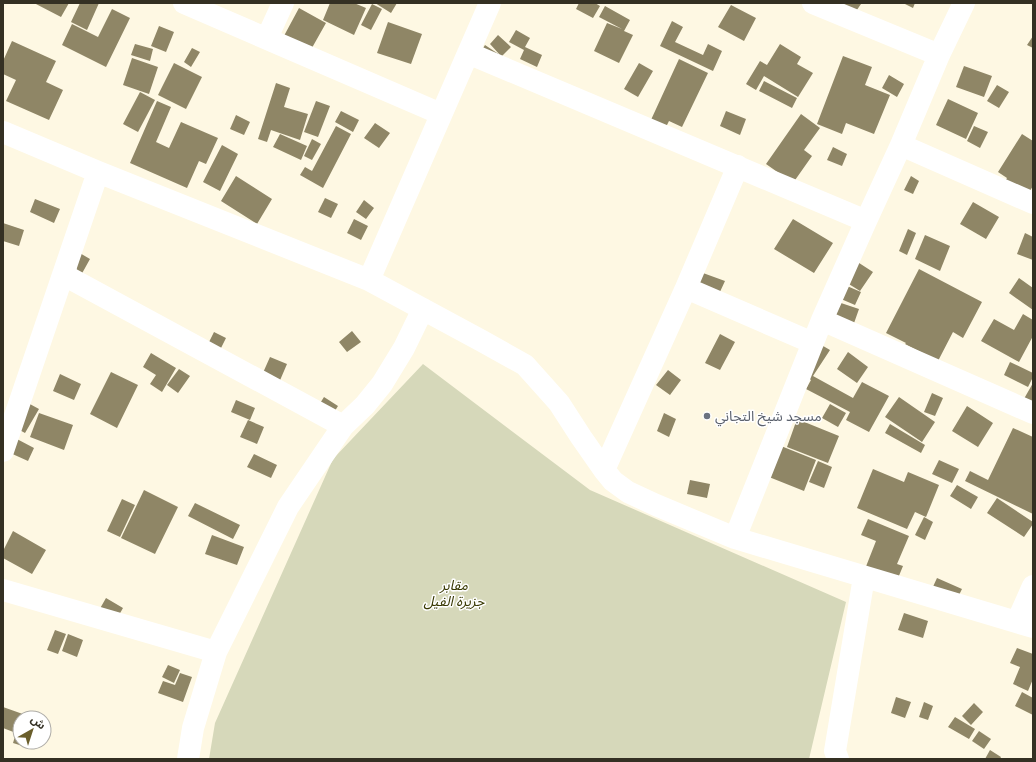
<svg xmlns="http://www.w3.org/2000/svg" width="1036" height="762" viewBox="0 0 1036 762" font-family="'Source Serif 4','Noto Sans Arabic',serif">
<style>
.green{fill:#d6d8ba}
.building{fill:#8f8666}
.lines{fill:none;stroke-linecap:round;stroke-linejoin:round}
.minor{stroke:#fff;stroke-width:22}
.worship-dot{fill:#6b7280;stroke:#fff;stroke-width:1.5}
.labels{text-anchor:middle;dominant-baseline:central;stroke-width:3;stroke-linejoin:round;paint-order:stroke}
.worship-label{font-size:14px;fill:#5b616d;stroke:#fff;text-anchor:start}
.park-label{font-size:14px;font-style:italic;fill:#383802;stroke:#fff}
</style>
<rect width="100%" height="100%" fill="#fef8e3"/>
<!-- green -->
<path class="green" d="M 423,364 L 590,490 L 846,602 L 809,759 L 209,759 L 215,723 L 333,459 Z"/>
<!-- building -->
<path class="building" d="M 34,3 L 69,3 L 61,17 Z
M 80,3 L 99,3 L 87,30 L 71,22 Z
M 330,3 L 354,3 L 366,8 L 354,35 L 323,20 Z
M 375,3 L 397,3 L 391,13 Z
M 579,3 L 595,3 L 600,6 L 593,18 L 576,9 Z
M 837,3 L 860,3 L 861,4 L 848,23 Z
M 903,3 L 915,3 L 913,8 Z
M 372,4 L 382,9 L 371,30 L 361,25 Z
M 731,5 L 756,18 L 744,41 L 718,27 Z
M 605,6 L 630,20 L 624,31 L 633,35 L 619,63 L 594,51 L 607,23 L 622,29 L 599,17 Z
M 299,8 L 326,23 L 304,62 L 278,47 Z
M 112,9 L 130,18 L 106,67 L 62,45 L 72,24 L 98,37 Z
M 672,21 L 683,27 L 675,42 L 703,55 L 708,44 L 722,51 L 713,71 L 660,46 Z
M 388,22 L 422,34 L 411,64 L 377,53 Z
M 159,26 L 174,32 L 166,52 L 151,46 Z
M 516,30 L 530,38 L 525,47 L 542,55 L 537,67 L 520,59 L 524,50 L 509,42 Z
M 498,35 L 511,47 L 502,56 L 479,55 L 485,45 L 500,55 L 490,44 Z
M 1033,36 L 1033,48 L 1027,45 Z
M 12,41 L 56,61 L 46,82 L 63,90 L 49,120 L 6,101 L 16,80 L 3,74 L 3,61 Z
M 135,44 L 153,49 L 150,61 L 131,55 Z
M 780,44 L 801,57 L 797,64 L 813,73 L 798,97 L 764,76 L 756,90 L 746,84 L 760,61 L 767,65 Z
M 192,48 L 200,52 L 191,67 L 184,62 Z
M 843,56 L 872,67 L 865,85 L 890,95 L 874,134 L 846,123 L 842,134 L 817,124 Z
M 132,58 L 158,67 L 149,94 L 123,85 Z
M 679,59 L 708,73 L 682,127 L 669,121 L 665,129 L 650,122 Z
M 174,63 L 202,77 L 186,109 L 158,95 Z
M 639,63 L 653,71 L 638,97 L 624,89 Z
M 964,66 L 992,76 L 984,97 L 956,87 Z
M 889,75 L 904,84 L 897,97 L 882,88 Z
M 764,81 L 797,98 L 792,108 L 759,91 Z
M 276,83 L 290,88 L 284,107 L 308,114 L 300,140 L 271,130 L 267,142 L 258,139 Z
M 997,85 L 1009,92 L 999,108 L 987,101 Z
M 140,92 L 155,100 L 138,132 L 123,124 Z
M 948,99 L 978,113 L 966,139 L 936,125 Z
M 157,101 L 171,107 L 156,142 L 169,148 L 181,122 L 218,138 L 206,164 L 199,161 L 187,188 L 130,163 Z
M 316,101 L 330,106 L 318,137 L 304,132 Z
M 341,111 L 359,120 L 353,132 L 335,122 Z
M 726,111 L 746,119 L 740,135 L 720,126 Z
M 801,114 L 820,128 L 804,150 L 812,156 L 793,183 L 766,164 Z
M 236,115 L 250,122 L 244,135 L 230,129 Z
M 375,123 L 390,133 L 379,148 L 364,138 Z
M 336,126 L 351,134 L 323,188 L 300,175 L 305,167 L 312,171 Z
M 974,126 L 988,132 L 980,148 L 967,141 Z
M 280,134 L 307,146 L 301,160 L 273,147 Z
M 1022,134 L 1033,141 L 1033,186 L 1021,205 L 999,191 L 1007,178 L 998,172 Z
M 312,139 L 321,144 L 312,160 L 304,156 Z
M 222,145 L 238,154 L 220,191 L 203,182 Z
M 833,147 L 847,154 L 842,166 L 827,160 Z
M 236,176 L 272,199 L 257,224 L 221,201 Z
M 911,176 L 919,181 L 913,194 L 904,190 Z
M 325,198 L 338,204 L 331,218 L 318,212 Z
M 35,199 L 60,209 L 54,223 L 30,212 Z
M 364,200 L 374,208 L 366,219 L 356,212 Z
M 973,202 L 999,217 L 986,239 L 960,224 Z
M 354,219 L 368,226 L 361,240 L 347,233 Z
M 793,219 L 833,243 L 814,273 L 774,249 Z
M 3,223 L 24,230 L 19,246 L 3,241 Z
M 908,229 L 916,233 L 907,255 L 899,251 Z
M 1025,233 L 1033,237 L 1033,260 L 1017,254 Z
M 925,235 L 950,246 L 940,271 L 915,259 Z
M 78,252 L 90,259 L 75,286 Z
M 856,261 L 873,272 L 860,291 L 844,281 Z
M 919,269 L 982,302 L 963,338 L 953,332 L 938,361 L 905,344 L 906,343 L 886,333 Z
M 703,273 L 725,281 L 719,294 L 698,287 Z
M 1019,278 L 1033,288 L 1033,310 L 1009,293 Z
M 847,286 L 861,292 L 855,305 L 841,299 Z
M 838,302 L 859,309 L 853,326 L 832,320 Z
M 1023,314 L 1033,320 L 1033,336 L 1019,362 L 981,341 L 994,319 L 1014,330 Z
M 352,331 L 361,342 L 347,352 L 339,342 Z
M 214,332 L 226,338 L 220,350 L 208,344 Z
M 720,334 L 735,342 L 720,370 L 705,363 Z
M 818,343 L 830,350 L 813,376 L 853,398 L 862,382 L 889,396 L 869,432 L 846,420 L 850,412 L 806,389 L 811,380 L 800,372 Z
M 848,352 L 868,367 L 857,383 L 837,369 Z
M 151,353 L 176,368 L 162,392 L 150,384 L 156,375 L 143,367 Z
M 270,357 L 287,364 L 275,392 L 258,384 Z
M 1010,362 L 1033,373 L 1033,377 L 1028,387 L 1004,375 Z
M 179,369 L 190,376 L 178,393 L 167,385 Z
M 668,370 L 681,380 L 670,395 L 656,385 Z
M 111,372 L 138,385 L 117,428 L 90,414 Z
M 60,374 L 81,384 L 74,400 L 53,391 Z
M 1033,383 L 1033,410 L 1021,404 Z
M 932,393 L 943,398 L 935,416 L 924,412 Z
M 324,397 L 338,406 L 331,417 L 317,408 Z
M 899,397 L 935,422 L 922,442 L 885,417 Z
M 236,400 L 255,408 L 250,420 L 231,412 Z
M 28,403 L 39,409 L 25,433 L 14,427 Z
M 830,404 L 846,413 L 838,427 L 822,418 Z
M 967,406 L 993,423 L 978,447 L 952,431 Z
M 39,413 L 73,425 L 64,450 L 30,437 Z
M 664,413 L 676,419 L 669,437 L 657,431 Z
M 797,419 L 839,436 L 828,463 L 787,447 Z
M 248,420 L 264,427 L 257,444 L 240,437 Z
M 890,424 L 925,445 L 921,453 L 885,433 Z
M 1013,428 L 1033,437 L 1033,514 L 965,481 L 970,471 L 988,480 Z
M 15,438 L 34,448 L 28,461 L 8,452 Z
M 781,446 L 816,460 L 804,491 L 769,477 Z
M 254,454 L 277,465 L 271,478 L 247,467 Z
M 939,460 L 959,469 L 952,483 L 932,474 Z
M 818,461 L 832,467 L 824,488 L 809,482 Z
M 873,469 L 904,482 L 908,472 L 939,485 L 926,517 L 915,512 L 907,529 L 857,508 Z
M 690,480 L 710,484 L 707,498 L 687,494 Z
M 957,485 L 978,497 L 971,509 L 950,496 Z
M 144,490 L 178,507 L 155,554 L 121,538 Z
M 997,498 L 1033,522 L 1033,524 L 1024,537 L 987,513 Z
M 122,499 L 135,505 L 120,537 L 107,531 Z
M 195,503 L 240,525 L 233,539 L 188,516 Z
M 924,517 L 933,522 L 925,540 L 915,535 Z
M 868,519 L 909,536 L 897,564 L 903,566 L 896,583 L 865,569 L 876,541 L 861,535 Z
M 13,531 L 46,550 L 32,574 L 3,558 L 3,551 Z
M 212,535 L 244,547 L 237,565 L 205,554 Z
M 937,578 L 962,589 L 956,601 L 931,591 Z
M 106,598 L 123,608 L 115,622 L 98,612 Z
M 904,613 L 928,621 L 923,638 L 898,630 Z
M 55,630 L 66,634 L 58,654 L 47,650 Z
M 68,634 L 83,640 L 77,657 L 62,651 Z
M 1017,648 L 1033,654 L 1033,679 L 1028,691 L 1013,684 L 1020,667 L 1010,663 Z
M 168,665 L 180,670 L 174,683 L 162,677 Z
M 180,673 L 192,677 L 183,702 L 158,693 L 163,681 L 175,685 Z
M 1022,692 L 1033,698 L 1033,715 L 1015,706 Z
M 896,697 L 911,702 L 905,718 L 891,713 Z
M 924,702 L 933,706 L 928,720 L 919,717 Z
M 974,703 L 983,712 L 971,725 L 962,716 Z
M 3,707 L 34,718 L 20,718 L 20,742 L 31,742 L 29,748 L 13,743 L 16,733 L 3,728 Z
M 955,717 L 975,729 L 969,739 L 948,727 Z
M 979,731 L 991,739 L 984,749 L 972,741 Z
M 990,750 L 1001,757 L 1000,759 L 985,759 Z"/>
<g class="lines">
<!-- minor -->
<path class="minor" d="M 184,3 L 441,114
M 813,3 L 939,55
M 267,38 L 283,3
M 468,53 L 866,221
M 3,132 L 98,172 L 369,280 L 482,341 L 525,365 L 559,403 L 581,437 L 604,470 L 613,481 L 628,492 L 656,505 L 735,538 L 1033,627
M 901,145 L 1033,203
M 64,275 L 343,426
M 369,280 L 490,3
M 686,288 L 813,343
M 822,320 L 1033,413
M 3,451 L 98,172
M 604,470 L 686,288 L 738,166
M 735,538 L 822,320 L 866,221 L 901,145 L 939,55 L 964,3
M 3,590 L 216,652
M 1017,622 L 1033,586
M 188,759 L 193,728 L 216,652 L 288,507 L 343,426 L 365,405 L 382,384 L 404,348 L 423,309
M 838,759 L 835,751 L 864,577"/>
</g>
<!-- markers -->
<circle class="worship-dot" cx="707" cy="416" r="4"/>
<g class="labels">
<!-- worship labels -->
<g class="worship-label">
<text x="715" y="416">مسجد شيخ التجاني</text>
</g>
<!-- park labels -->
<g class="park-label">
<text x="454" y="585">مقابر<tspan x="454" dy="16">جزيرة الفيل</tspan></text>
</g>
</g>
<!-- border -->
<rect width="1036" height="762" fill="none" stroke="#343023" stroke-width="8"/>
<!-- north arrow -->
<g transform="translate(32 730) rotate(39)"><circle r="19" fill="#ffffff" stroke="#aeaca7"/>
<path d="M0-3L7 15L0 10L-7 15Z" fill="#6a5e2b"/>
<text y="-6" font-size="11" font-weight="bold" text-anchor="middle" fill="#343023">ش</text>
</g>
</svg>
